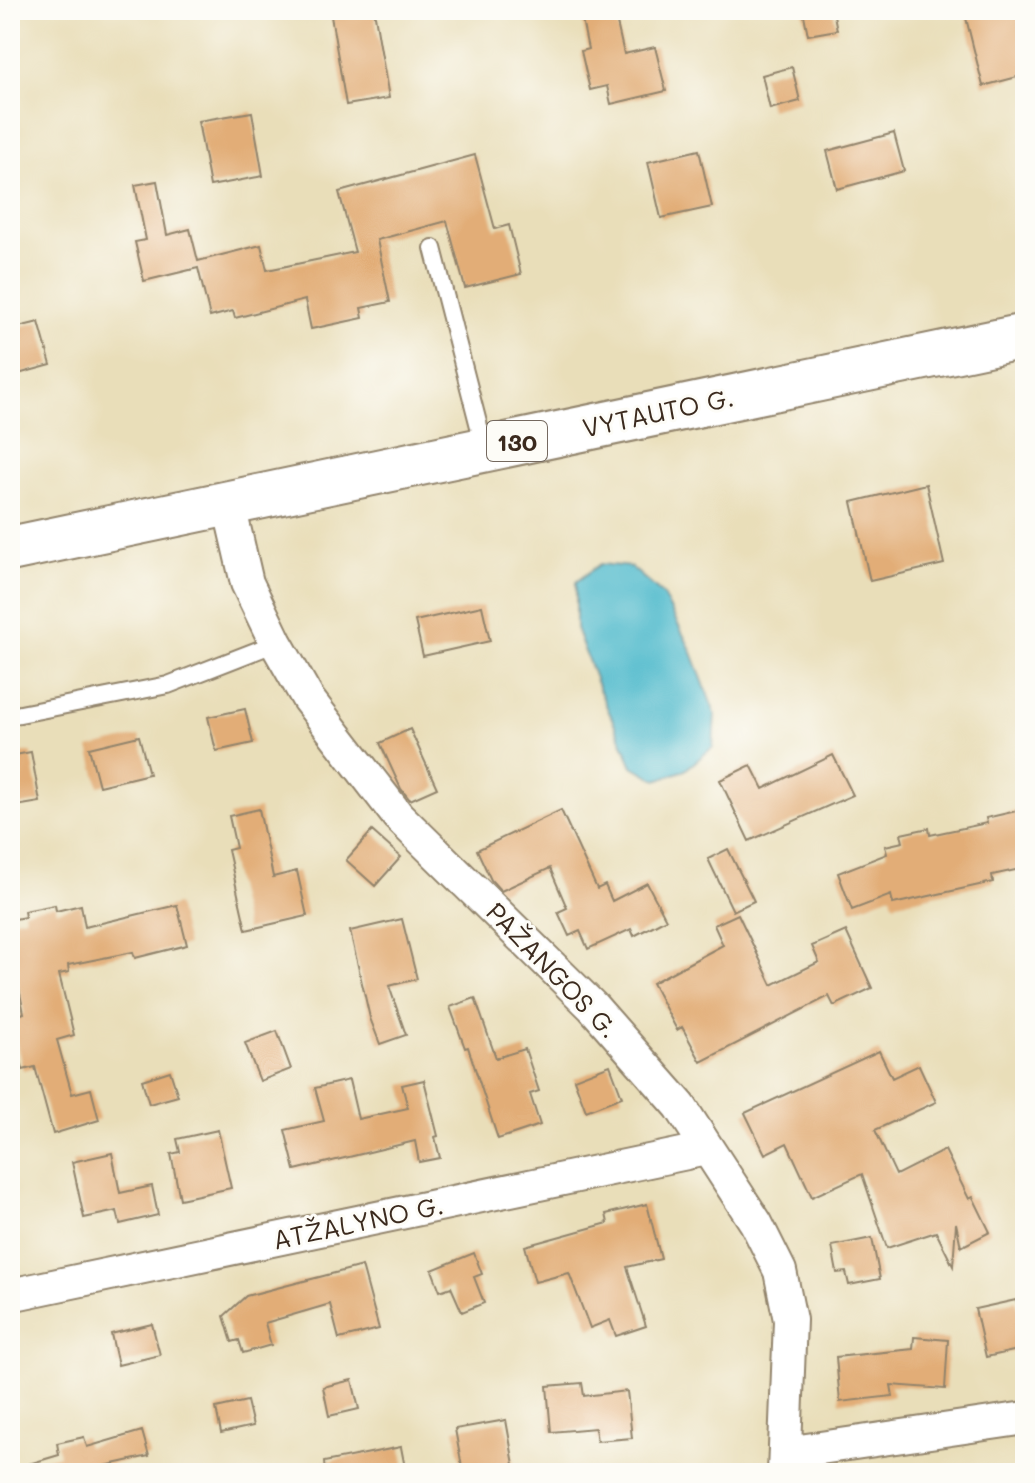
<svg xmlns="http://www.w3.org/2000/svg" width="1035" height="1483" viewBox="0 0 1035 1483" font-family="Mali,sans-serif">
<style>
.water{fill:#4fbacc;stroke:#457275;stroke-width:2}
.building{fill:#e2ad77}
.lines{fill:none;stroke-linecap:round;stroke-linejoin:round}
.lane-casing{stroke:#92846c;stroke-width:20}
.street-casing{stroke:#92846c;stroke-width:36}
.primary-casing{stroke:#92846c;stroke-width:48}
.lane{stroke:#fff;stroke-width:16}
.street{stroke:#fff;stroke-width:32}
.primary{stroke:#fff;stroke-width:44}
.labels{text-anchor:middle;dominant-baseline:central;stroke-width:6;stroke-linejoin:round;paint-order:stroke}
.shield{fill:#fdfcf7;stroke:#75695f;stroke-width:2}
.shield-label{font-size:24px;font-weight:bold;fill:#3b2a1e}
.street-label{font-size:26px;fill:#3b2a1e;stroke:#fdfcf7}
</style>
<rect width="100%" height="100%" fill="#fdfcf7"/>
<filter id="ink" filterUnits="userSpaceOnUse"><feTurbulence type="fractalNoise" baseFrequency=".0125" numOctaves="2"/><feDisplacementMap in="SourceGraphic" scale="16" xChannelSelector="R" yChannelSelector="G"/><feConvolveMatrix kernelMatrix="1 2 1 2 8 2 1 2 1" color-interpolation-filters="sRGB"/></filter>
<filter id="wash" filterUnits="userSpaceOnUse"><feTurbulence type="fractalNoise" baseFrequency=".006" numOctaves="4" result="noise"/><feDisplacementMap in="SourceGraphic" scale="32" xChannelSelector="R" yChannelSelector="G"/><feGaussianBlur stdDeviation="1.8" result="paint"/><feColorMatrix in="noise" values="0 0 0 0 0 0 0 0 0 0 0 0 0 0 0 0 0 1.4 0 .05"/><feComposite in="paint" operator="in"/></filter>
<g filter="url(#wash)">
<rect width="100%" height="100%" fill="#e9deb9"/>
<!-- water -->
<path class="water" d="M 600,564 L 631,567 L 663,595 L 691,650 L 715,714 L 713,747 L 685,770 L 657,780 L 633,766 L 599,689 L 576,628 L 576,582 Z"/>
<g id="blocks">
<!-- building -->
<path class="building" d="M 330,10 L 374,10 L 389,98 L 346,105 Z
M 580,10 L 614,10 L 624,54 L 655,47 L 666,91 L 611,104 L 607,86 L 590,90 L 581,51 L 588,49 Z
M 803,10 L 833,10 L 837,30 L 808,35 Z
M 964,10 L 1025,10 L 1025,75 L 983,86 Z
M 792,67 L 800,101 L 770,109 L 762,75 Z
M 252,112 L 263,176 L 210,186 L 198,121 Z
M 894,133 L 904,171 L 837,189 L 827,151 Z
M 699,150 L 712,207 L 661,218 L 648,162 Z
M 475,155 L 495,229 L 509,225 L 521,274 L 465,288 L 447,221 L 377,240 L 390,302 L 361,308 L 363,318 L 311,329 L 305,300 L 235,318 L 233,311 L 210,317 L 198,268 L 144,281 L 135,242 L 146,240 L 135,185 L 157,181 L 167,235 L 190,229 L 198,261 L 261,245 L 267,270 L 355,252 L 339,192 Z
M 39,322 L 51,365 L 18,374 L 16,367 L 10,369 L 10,329 Z
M 926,484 L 944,564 L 870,581 L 852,502 Z
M 482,606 L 490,641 L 423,656 L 415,621 Z
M 245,709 L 253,743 L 216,751 L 208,717 Z
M 410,729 L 437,788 L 410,800 L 401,789 L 380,743 Z
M 139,736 L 149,774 L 99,786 L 89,748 Z
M 31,752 L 40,802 L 10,807 L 10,756 Z
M 833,755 L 853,795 L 749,841 L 720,780 L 751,765 L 763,789 Z
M 259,809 L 273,877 L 297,871 L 307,916 L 246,930 L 228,850 L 236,848 L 229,816 Z
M 1025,809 L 1025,868 L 992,875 L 993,882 L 893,904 L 891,895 L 852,910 L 838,873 L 887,854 L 885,846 L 903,842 L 901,834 L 929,828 L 930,835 L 987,823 L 986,818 Z
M 561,810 L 597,889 L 605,885 L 612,901 L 647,883 L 666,919 L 634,936 L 631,929 L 588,949 L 580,931 L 569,936 L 558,912 L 567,908 L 550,868 L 501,891 L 491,880 L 477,850 Z
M 372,831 L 401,857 L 375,886 L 346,860 Z
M 728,849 L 754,901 L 733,911 L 708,859 Z
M 55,905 L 56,911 L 81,905 L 85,927 L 177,905 L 187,945 L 135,958 L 133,952 L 68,965 L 69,972 L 59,974 L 74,1035 L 57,1040 L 72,1094 L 91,1089 L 99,1120 L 53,1134 L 35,1067 L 23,1070 L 10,1018 L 24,1013 L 10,944 L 10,920 L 25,917 L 24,911 Z
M 738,914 L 772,985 L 819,962 L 812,946 L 846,931 L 872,988 L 834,1006 L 829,996 L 701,1062 L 682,1027 L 677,1030 L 652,983 L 723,945 L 714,925 Z
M 402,919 L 417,979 L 389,986 L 406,1035 L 380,1044 L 370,1018 L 350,931 Z
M 475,998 L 496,1058 L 525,1049 L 539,1091 L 530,1094 L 540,1125 L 498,1139 L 468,1047 L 465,1048 L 450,1007 Z
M 277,1031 L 291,1069 L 260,1081 L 245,1043 Z
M 879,1051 L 892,1078 L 919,1065 L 936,1102 L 875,1130 L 896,1175 L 945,1150 L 969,1199 L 973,1197 L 990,1232 L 961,1247 L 956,1223 L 953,1266 L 936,1232 L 887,1248 L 862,1174 L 812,1197 L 787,1143 L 765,1154 L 745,1113 Z
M 610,1065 L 622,1097 L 586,1111 L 574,1079 Z
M 170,1071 L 178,1096 L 149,1104 L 142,1080 Z
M 349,1080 L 358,1119 L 408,1108 L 402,1085 L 424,1080 L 438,1136 L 435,1137 L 440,1158 L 419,1162 L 415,1141 L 295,1170 L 285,1130 L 324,1121 L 315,1088 Z
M 218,1130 L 231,1188 L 180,1199 L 171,1154 L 180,1152 L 177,1139 Z
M 112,1153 L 120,1193 L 152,1186 L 158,1215 L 120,1224 L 117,1211 L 84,1218 L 72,1162 Z
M 647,1204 L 661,1259 L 627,1267 L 646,1326 L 616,1336 L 610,1320 L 590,1328 L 569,1273 L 535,1282 L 525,1246 L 608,1223 L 606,1214 Z
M 872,1238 L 880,1279 L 849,1285 L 846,1272 L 837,1273 L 832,1246 Z
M 474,1253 L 482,1274 L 474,1277 L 484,1303 L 462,1312 L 451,1287 L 440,1291 L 432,1270 Z
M 362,1266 L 379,1329 L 339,1339 L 330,1304 L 265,1323 L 271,1345 L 243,1353 L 239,1340 L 232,1342 L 224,1316 L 246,1296 Z
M 1016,1300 L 1025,1338 L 1015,1340 L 1018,1350 L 986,1357 L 975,1309 Z
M 152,1324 L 160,1355 L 118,1365 L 111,1334 Z
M 914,1337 L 948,1340 L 945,1389 L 891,1385 L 893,1396 L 840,1402 L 836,1357 L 913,1349 Z
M 352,1380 L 359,1409 L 329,1416 L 323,1387 Z
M 582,1383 L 584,1396 L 627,1391 L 632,1438 L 597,1441 L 595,1428 L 551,1432 L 547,1386 Z
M 247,1401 L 253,1426 L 221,1433 L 216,1408 Z
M 506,1420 L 515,1470 L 498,1473 L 463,1473 L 455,1429 Z
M 142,1431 L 149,1456 L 73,1473 L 32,1473 L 29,1464 L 59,1455 L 57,1443 L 84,1437 L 87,1447 Z
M 401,1447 L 406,1473 L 325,1473 L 324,1462 Z"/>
</g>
</g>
<g filter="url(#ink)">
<use href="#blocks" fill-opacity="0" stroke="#92846c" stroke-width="2"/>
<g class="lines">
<defs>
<path id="lane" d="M 433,248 L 484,446
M 10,716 L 168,685 L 276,643"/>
<path id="street" d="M 228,501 L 247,583 L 276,643 L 308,699 L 398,816 L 593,1007 L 680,1106 L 756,1223 L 780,1271 L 790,1320 L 784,1473
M 10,1295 L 706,1149
M 786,1453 L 1025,1418"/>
<path id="primary" d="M 10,549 L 1025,336"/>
</defs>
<!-- lane casing -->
<use href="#lane" class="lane-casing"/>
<!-- street casing -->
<use href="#street" class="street-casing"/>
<!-- primary casing -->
<use href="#primary" class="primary-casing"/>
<!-- lane -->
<use href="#lane" class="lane"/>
<!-- street -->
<use href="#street" class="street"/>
<!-- primary -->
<use href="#primary" class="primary"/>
</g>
</g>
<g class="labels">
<!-- shield labels -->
<rect class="shield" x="487" y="421" width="60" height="40" rx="6"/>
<g class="shield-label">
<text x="517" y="441">130</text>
</g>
<!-- street labels -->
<g class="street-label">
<text transform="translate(658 412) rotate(-12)">VYTAUTO G.</text>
<text transform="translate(553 970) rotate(46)">PAŽANGOS G.</text>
<text transform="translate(358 1222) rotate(-12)">ATŽALYNO G.</text>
</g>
</g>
<!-- margin -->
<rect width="1035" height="1483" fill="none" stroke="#fdfcf7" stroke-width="40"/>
</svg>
